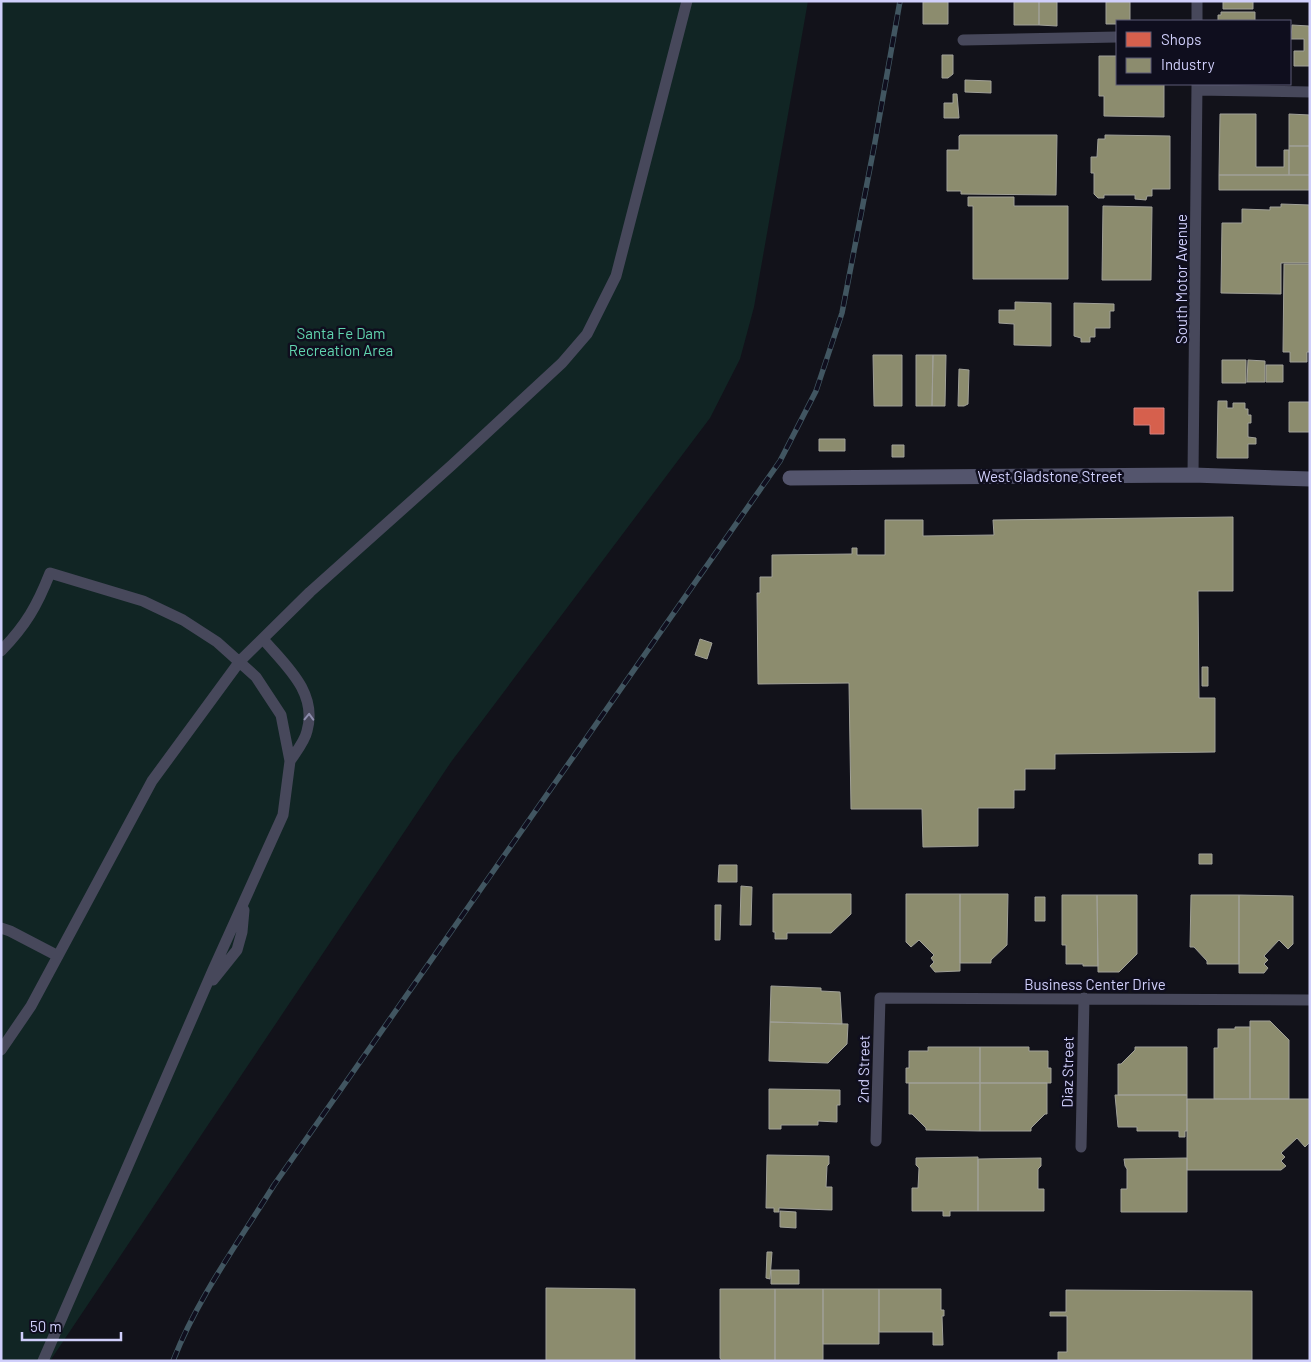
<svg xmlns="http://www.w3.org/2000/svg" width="1311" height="1362" viewBox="0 0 1311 1362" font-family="Barlow,sans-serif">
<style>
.green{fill:#112524}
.shops{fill:#d6604d;stroke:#d48181}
.industry{fill:#8c8c6e;stroke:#a0a098}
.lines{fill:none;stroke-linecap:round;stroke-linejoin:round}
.street{stroke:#47485b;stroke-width:11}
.secondary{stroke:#54556d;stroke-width:15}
.rail-casing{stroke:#415661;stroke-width:5.5}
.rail{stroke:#0f0e1e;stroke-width:4;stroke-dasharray:11;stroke-linecap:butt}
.oneway{stroke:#8c8cab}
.labels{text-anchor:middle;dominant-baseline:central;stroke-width:5;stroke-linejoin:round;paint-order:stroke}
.street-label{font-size:15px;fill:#d0cffb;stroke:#0f0e1e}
.park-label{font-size:15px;fill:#61d5af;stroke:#0f0e1e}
</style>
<rect width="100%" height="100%" fill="#12121a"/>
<!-- green -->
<path class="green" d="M 1,1 L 808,1 L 754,307 L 740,359 L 710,418 L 451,762 L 50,1361 L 1,1361 Z"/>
<!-- shops -->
<path class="shops" d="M 1134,408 L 1164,408 L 1164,434 L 1150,434 L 1150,425 L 1134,425 Z"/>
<!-- industry -->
<path class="industry" d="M 923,1 L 948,1 L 948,24 L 923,24 Z
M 1014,1 L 1039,1 L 1039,25 L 1014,25 Z
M 1039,1 L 1057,1 L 1057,26 L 1039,25 Z
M 1106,1 L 1130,1 L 1130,21 L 1117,21 L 1117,24 L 1106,24 Z
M 1223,1 L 1253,1 L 1253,9 L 1223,9 Z
M 1221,12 L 1255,12 L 1255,21 L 1218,21 L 1218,15 L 1221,15 Z
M 1292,25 L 1309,26 L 1310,66 L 1294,66 L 1294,51 L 1304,51 L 1304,39 L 1291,39 Z
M 942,55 L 953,55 L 953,74 L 948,78 L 942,78 Z
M 1099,56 L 1117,56 L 1117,84 L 1164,84 L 1164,117 L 1104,116 L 1104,96 L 1099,96 Z
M 965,80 L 991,81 L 991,93 L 965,92 Z
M 953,94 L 957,94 L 959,118 L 944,118 L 944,103 L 953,103 Z
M 1220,114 L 1256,114 L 1256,167 L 1284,167 L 1284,150 L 1289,150 L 1289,175 L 1219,175 Z
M 1289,114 L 1310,115 L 1310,146 L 1289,146 Z
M 960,135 L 1057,135 L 1056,195 L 961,194 L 961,191 L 947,191 L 947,150 L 959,150 L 959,136 Z
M 1105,135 L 1170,136 L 1170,189 L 1152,189 L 1152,196 L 1147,196 L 1146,200 L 1135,199 L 1135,195 L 1104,195 L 1104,198 L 1098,198 L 1094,194 L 1094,173 L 1091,173 L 1091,157 L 1097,157 L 1098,139 L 1105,139 Z
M 1289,146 L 1310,146 L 1310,175 L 1289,175 Z
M 1219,175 L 1310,175 L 1310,190 L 1219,190 Z
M 968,197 L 1014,197 L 1014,206 L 1068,206 L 1068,279 L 973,279 L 973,206 L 968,206 Z
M 1281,204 L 1310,205 L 1310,263 L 1281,263 L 1281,294 L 1221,293 L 1222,223 L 1242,223 L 1242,209 L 1270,210 L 1270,207 L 1281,207 Z
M 1103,206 L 1152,207 L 1151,280 L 1102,280 Z
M 1284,264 L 1310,264 L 1310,352 L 1307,352 L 1307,362 L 1290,362 L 1290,352 L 1283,352 Z
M 1015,302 L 1051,303 L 1051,346 L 1014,345 L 1014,324 L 999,323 L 999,310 L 1015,310 Z
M 1074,303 L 1114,304 L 1114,311 L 1110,311 L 1110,328 L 1095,328 L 1095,337 L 1090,337 L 1090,342 L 1081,342 L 1081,338 L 1074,336 Z
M 873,355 L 902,355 L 902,406 L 874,406 Z
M 916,355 L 933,355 L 932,406 L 916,406 Z
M 933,355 L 946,355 L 945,406 L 932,406 Z
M 1222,360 L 1246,360 L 1246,383 L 1222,383 Z
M 1248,360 L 1265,361 L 1265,382 L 1247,382 Z
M 1266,365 L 1283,365 L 1283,382 L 1266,382 Z
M 959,369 L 969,370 L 968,404 L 964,406 L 958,406 Z
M 1218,401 L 1227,401 L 1227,408 L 1233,408 L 1233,403 L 1245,403 L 1245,409 L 1248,409 L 1248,415 L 1251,415 L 1251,423 L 1248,423 L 1248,437 L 1256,438 L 1256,444 L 1248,444 L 1248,458 L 1217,458 Z
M 1289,402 L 1310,402 L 1310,432 L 1289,432 Z
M 819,439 L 845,439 L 845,451 L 819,451 Z
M 892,445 L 904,445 L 904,457 L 892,457 Z
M 1233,517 L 1233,591 L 1198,591 L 1199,698 L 1215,698 L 1215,752 L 1055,754 L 1055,769 L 1025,769 L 1025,790 L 1014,790 L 1014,808 L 978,808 L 978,846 L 923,847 L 922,809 L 851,809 L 849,683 L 758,684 L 757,593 L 760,593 L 760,577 L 772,577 L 772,555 L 852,554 L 852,548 L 857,548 L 857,555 L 885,555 L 885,520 L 923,520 L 923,536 L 994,535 L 993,520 Z
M 700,639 L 712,643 L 707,659 L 695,655 Z
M 1202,667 L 1208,667 L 1208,686 L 1202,686 Z
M 1199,854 L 1212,854 L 1212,864 L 1199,864 Z
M 719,865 L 737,865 L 737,882 L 718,882 Z
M 741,886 L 752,887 L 751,925 L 740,925 Z
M 773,894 L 851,894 L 851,914 L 831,933 L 787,933 L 787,939 L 775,939 L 775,932 L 773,932 Z
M 906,894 L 960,894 L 960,971 L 935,972 L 930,966 L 934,962 L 931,958 L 934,955 L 919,940 L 911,947 L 906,942 Z
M 960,894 L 1008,894 L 1007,945 L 991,960 L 991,963 L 960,963 Z
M 1062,895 L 1097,895 L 1098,966 L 1083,966 L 1083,964 L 1066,964 L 1066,945 L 1062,945 Z
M 1097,895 L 1137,895 L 1137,954 L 1119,972 L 1098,972 Z
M 1191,895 L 1239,895 L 1239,964 L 1207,964 L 1207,961 L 1194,947 L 1190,947 Z
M 1239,895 L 1293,896 L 1293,944 L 1288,949 L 1279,940 L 1264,956 L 1268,960 L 1264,964 L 1268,968 L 1264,973 L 1239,973 Z
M 1035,897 L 1045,897 L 1045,921 L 1035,921 Z
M 715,905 L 721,905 L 720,940 L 715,940 Z
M 771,986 L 821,988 L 821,991 L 840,992 L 842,1024 L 770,1022 Z
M 1250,1021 L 1270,1021 L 1289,1040 L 1289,1099 L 1250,1099 Z
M 770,1022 L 848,1024 L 847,1044 L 828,1063 L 769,1061 Z
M 1235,1027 L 1250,1027 L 1250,1099 L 1214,1099 L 1214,1048 L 1218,1048 L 1218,1029 L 1235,1029 Z
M 928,1047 L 980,1047 L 980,1083 L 906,1083 L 906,1068 L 909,1068 L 909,1051 L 928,1051 Z
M 980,1047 L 1029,1047 L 1029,1051 L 1048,1051 L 1048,1068 L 1051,1068 L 1051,1083 L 980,1083 Z
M 1135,1047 L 1187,1047 L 1187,1095 L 1118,1095 L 1118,1064 L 1121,1064 L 1135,1050 Z
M 909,1083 L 980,1083 L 980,1131 L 926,1130 L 926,1128 L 912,1114 L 909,1114 Z
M 980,1083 L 1047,1083 L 1047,1114 L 1045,1114 L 1031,1128 L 1031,1131 L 980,1131 Z
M 769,1089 L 840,1090 L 840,1105 L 837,1105 L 837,1122 L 818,1121 L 818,1125 L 781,1125 L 781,1129 L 769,1129 Z
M 1115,1095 L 1187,1095 L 1187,1131 L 1185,1131 L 1185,1137 L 1179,1137 L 1179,1131 L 1137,1131 L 1137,1127 L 1118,1127 Z
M 1187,1099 L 1310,1099 L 1310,1142 L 1305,1147 L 1297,1138 L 1281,1153 L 1285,1157 L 1281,1161 L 1286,1166 L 1281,1170 L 1187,1170 Z
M 767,1155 L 829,1156 L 829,1164 L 827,1166 L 826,1187 L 832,1187 L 832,1210 L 779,1208 L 779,1212 L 774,1212 L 774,1208 L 766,1208 Z
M 978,1157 L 978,1211 L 950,1211 L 950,1216 L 943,1216 L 943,1211 L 912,1211 L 912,1188 L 918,1188 L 919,1168 L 916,1165 L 916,1158 Z
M 1041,1158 L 1041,1166 L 1038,1169 L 1038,1189 L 1044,1189 L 1044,1211 L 978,1211 L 978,1159 Z
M 1187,1158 L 1187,1212 L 1121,1212 L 1121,1189 L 1127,1189 L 1127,1169 L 1125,1166 L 1124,1159 Z
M 780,1211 L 796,1212 L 796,1228 L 780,1227 Z
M 767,1252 L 772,1252 L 770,1279 L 766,1278 Z
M 771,1270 L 799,1270 L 799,1284 L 771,1284 Z
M 546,1288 L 635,1289 L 635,1361 L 546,1361 Z
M 720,1289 L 775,1289 L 775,1361 L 722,1361 L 720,1358 Z
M 775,1289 L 823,1289 L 823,1361 L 775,1361 Z
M 823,1289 L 879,1289 L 879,1344 L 823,1344 Z
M 879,1289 L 941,1289 L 941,1310 L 944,1310 L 944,1316 L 942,1316 L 943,1345 L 933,1345 L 933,1332 L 879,1332 Z
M 1066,1290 L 1252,1291 L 1252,1361 L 1058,1361 L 1058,1352 L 1067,1352 L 1067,1316 L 1050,1316 L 1050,1312 L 1066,1312 Z"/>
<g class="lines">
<!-- street -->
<path class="street" d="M 1197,21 L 1197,1
M 963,40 L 1117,37
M 1197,90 L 1310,92
M 1193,475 L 1197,84
M 263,639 C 285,665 318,692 307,731 C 305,741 296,752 290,761
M 1,651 C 26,625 37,606 50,573 L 143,601 L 183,620 L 217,642 L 256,677 L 281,715 L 290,761 L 283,815 L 213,970 L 43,1361
M 1,928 L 10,931 L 58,956
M 213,980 L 237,950 L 242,932 L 244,910
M 1,1050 L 31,1006 L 152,781 L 240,661 L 310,592 L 452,465 L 562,363 L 587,334 L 616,276 L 687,1
M 876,1141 L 880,998 L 1310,1000
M 1081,1147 L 1084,998"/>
<!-- secondary -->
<path class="secondary" d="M 790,478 L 1193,475 L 1310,479"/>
<defs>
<path id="rail" d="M 173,1361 C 198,1297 238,1243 274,1185 L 780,461 L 816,391 L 842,313 L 875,142 L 900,1"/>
</defs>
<!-- rail casing -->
<use href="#rail" class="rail-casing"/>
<!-- rail -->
<use href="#rail" class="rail"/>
</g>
<!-- one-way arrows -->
<defs><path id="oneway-chevron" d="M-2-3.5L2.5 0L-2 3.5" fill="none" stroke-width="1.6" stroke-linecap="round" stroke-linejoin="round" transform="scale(1.25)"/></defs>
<use class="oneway" href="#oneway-chevron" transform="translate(309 717) rotate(-88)"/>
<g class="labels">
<!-- street labels -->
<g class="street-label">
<text transform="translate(1181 279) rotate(-90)">South Motor Avenue</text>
<text x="1050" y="476">West Gladstone Street</text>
<text x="1095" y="984">Business Center Drive</text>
<text transform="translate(863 1069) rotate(-89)">2nd Street</text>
<text transform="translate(1067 1072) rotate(-89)">Diaz Street</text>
</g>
<!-- park labels -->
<g class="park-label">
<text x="341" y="333">Santa Fe Dam<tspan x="341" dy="17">Recreation Area</tspan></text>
</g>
</g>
<!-- border -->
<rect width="1311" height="1362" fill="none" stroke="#d0cffb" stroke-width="5"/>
<!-- legend -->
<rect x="1116" y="20" width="175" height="65" fill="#0f0e1e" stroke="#5c5b76"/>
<rect x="1126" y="32" width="25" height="15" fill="#d6604d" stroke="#5c5b76"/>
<text x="1161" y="45" font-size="15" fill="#d0cffb">Shops</text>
<rect x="1126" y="58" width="25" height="15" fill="#8c8c6e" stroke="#5c5b76"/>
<text x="1161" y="70" font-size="15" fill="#d0cffb">Industry</text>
<!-- scale -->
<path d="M22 1332v8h99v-8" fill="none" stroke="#d0cffb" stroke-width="2.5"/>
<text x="30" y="1332" font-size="15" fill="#d0cffb" stroke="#0f0e1e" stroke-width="4" paint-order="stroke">50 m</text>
</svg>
